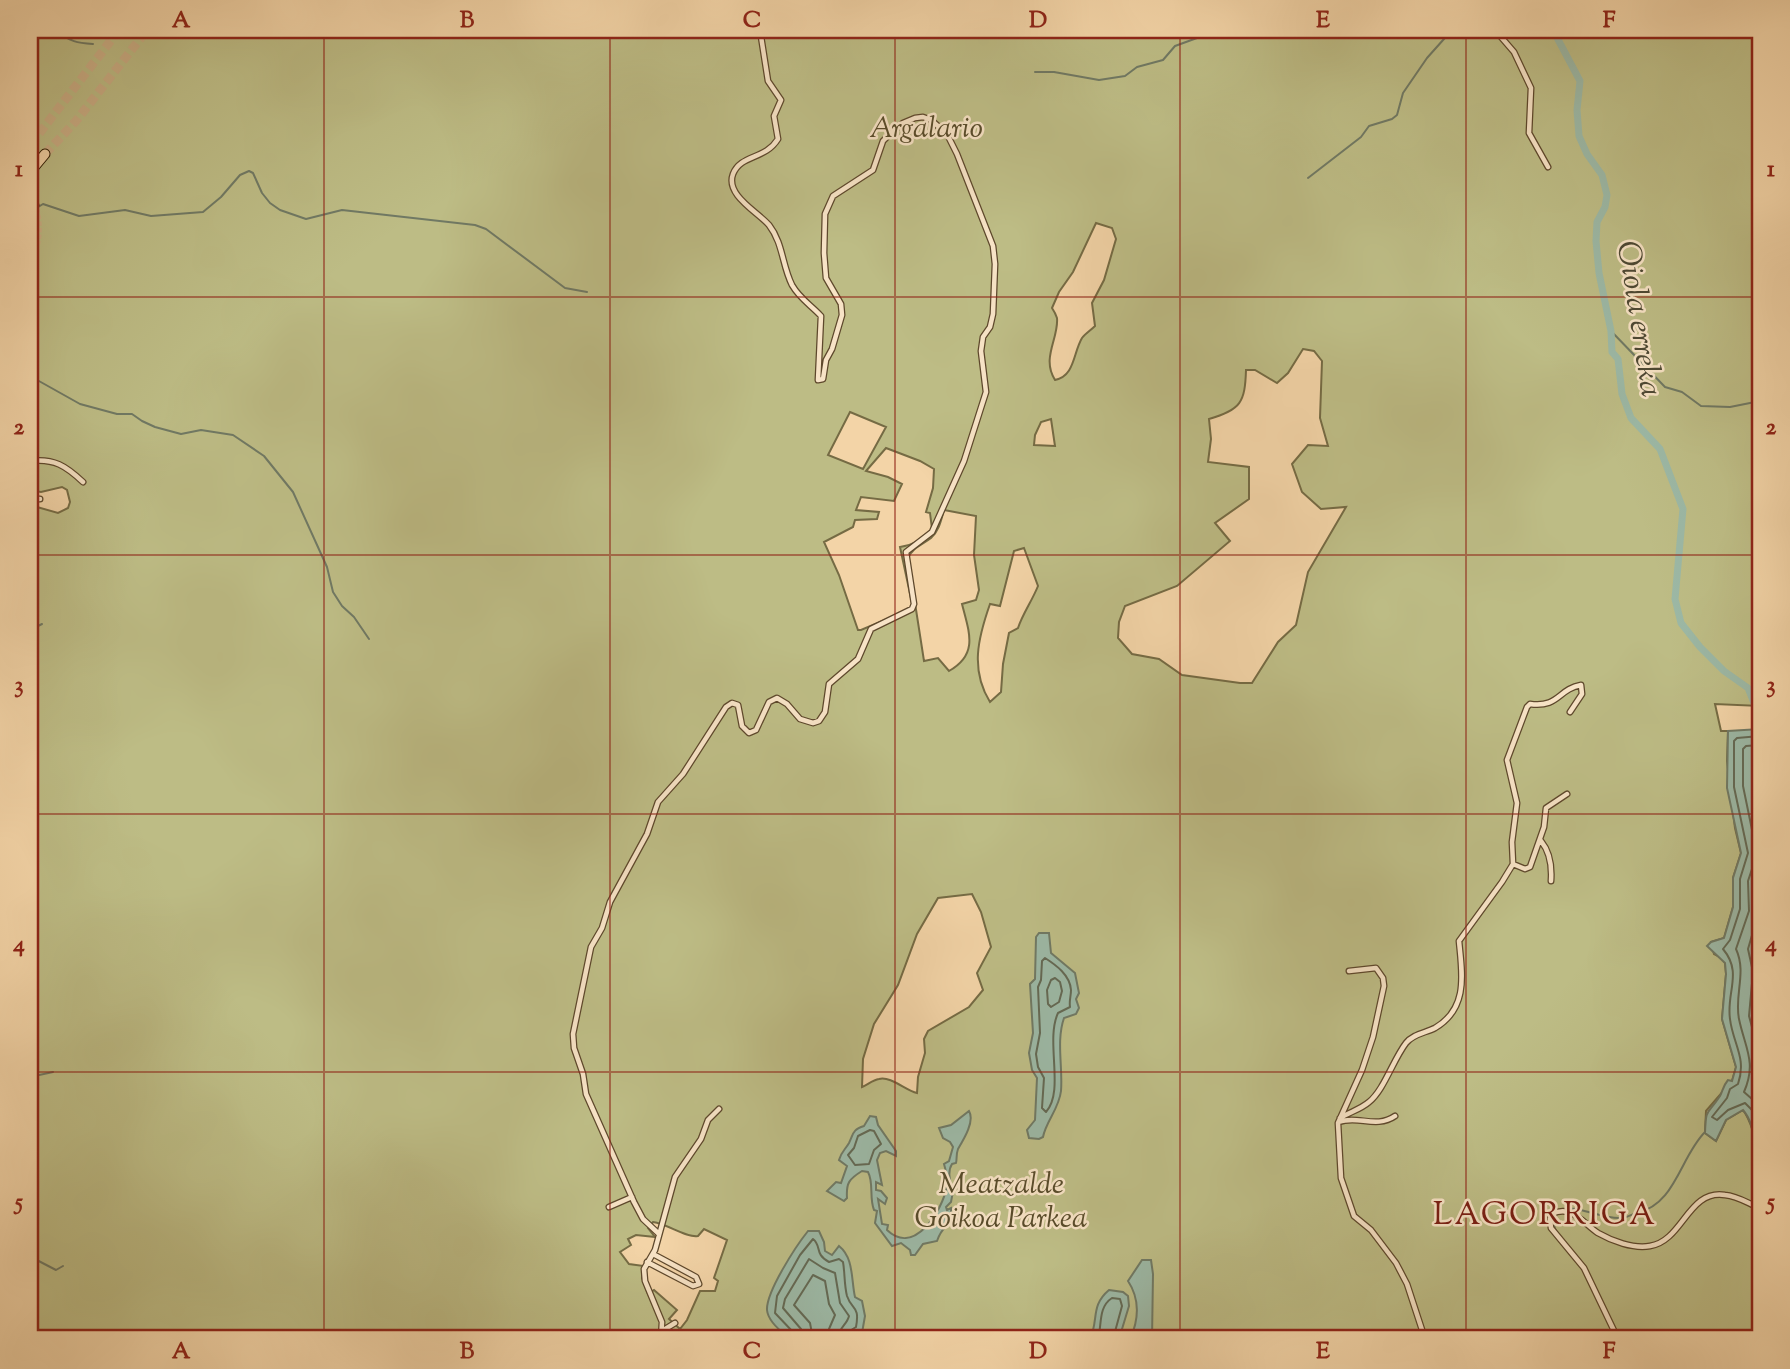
<svg xmlns="http://www.w3.org/2000/svg" width="1790" height="1369" viewBox="0 0 1790 1369" font-family="'Sorts Mill Goudy',serif">
<style>
.green{fill:#bdbc85;stroke:#756b44;stroke-width:2;fill-rule:evenodd}
.water{fill:#9cb8a5;stroke:#707964;stroke-width:2}
.lines{fill:none;stroke-linecap:round;stroke-linejoin:round}
.shore{stroke:#646954;stroke-width:2}
.stream{stroke:#707964;stroke-width:2}
.river{stroke:#9cb8a5;stroke-width:7}
.minor-tunnel{stroke:#cbaf86;stroke-width:4.5;stroke-dasharray:4.5 2;stroke-linecap:butt}
.motorway-tunnel{stroke:#cbaf86;stroke-width:9;stroke-dasharray:9 4.5;stroke-linecap:butt}
.minor-casing{stroke:#5e482c;stroke-width:7}
.motorway-casing{stroke:#2d1a03;stroke-width:11}
.minor{stroke:#f7e3c6;stroke-width:4.5}
.motorway{stroke:#f3d4a7;stroke-width:9}
.grid{fill:none;stroke:#8f2418;stroke-width:2;stroke-opacity:0.55}
.labels{text-anchor:middle;dominant-baseline:central;stroke-width:5;stroke-linejoin:round;paint-order:stroke}
.park-label{font-size:30px;font-style:italic;fill:#584b2a;stroke:#f7e3c6}
.water-label{font-size:32px;font-style:italic;fill:#4e4934;stroke:#f7e3c6}
.neighbourhood-label{font-size:32px;letter-spacing:2px;fill:#7a1f14;stroke:#f7e3c6}
.neatline{fill:none;stroke:#8f2418;stroke-width:2.5}
.grid-label{font-size:23px;text-anchor:middle;font-weight:bold;fill:#8f2418}
</style>
<rect width="100%" height="100%" fill="#f3d4a7"/>
<filter id="stains"><feTurbulence type="fractalNoise" baseFrequency=".00286" numOctaves="4"/><feColorMatrix values="0 0 0 0 .2 0 0 0 0 .09 0 0 0 0 .02 0 0 0 .5 -.17"/></filter>
<radialGradient id="worn" r=".72"><stop offset=".6" stop-color="#630" stop-opacity="0"/><stop offset="1" stop-color="#630" stop-opacity=".3"/></radialGradient>
<!-- green -->
<path class="green" d="M 30,30 L 1760,30 L 1760,706 L 1715,704 L 1721,731 L 1728,731 L 1727,761 L 1735,828 L 1741,853 L 1733,878 L 1733,907 L 1724,938 L 1711,942 L 1714,954 L 1722,958 L 1725,963 L 1726,974 L 1722,1019 L 1736,1067 L 1732,1081 L 1706,1111 L 1705,1133 L 1716,1141 L 1726,1120 L 1743,1110 C 1752,1121 1753,1137 1760,1148 L 1760,1339 L 30,1339 L 30,524 L 37,507 L 58,513 L 68,508 L 70,502 L 67,490 L 62,487 L 41,492 L 30,490 ZM 1096,223 L 1112,228 L 1116,239 L 1104,280 L 1092,303 L 1095,326 C 1091,330 1085,334 1082,338 C 1073,353 1075,376 1055,380 C 1041,358 1059,338 1057,318 C 1056,315 1054,311 1052,308 L 1059,292 L 1073,272 ZM 1303,349 L 1314,351 L 1322,361 L 1320,418 L 1328,446 L 1308,445 L 1292,464 L 1302,492 L 1321,509 L 1346,507 L 1308,572 L 1296,625 L 1278,642 L 1252,683 L 1240,683 L 1182,675 L 1159,659 L 1132,654 L 1118,638 L 1119,622 L 1125,606 L 1177,586 L 1230,541 L 1215,523 L 1249,499 L 1249,467 L 1208,462 L 1211,439 L 1209,419 C 1241,410 1245,402 1246,370 L 1255,370 L 1277,383 L 1288,373 ZM 850,412 L 886,427 L 863,469 L 828,455 ZM 1051,419 L 1055,446 L 1034,445 L 1035,435 L 1041,422 ZM 886,448 L 920,461 L 934,469 L 933,488 L 926,512 L 930,513 L 932,529 C 924,539 913,545 900,547 L 912,603 L 911,609 L 861,630 L 858,630 L 839,575 L 824,542 L 853,527 L 855,520 L 877,519 L 879,512 L 856,510 L 861,497 L 894,501 L 902,484 L 888,477 L 866,471 ZM 944,510 L 976,516 L 974,555 L 979,590 L 976,600 L 962,604 C 969,632 979,654 949,671 L 938,658 L 924,661 L 908,558 C 913,547 922,545 931,538 C 939,531 941,520 944,510 ZM 1024,548 L 1038,586 C 1032,601 1023,613 1018,628 L 1009,633 L 1003,664 L 1001,692 L 990,702 C 970,670 978,638 990,604 L 1000,606 L 1014,551 ZM 972,894 L 981,912 L 991,947 L 977,973 L 983,990 L 969,1007 L 928,1031 L 924,1039 L 925,1053 L 918,1077 L 917,1093 C 905,1090 891,1076 879,1079 C 873,1080 867,1085 862,1087 L 863,1059 L 874,1024 L 898,985 L 917,934 L 938,898 ZM 653,1222 C 668,1224 686,1238 698,1236 L 704,1229 L 727,1240 L 714,1278 L 718,1281 L 715,1291 L 700,1291 L 687,1320 L 680,1329 L 669,1319 L 677,1310 L 654,1290 L 648,1294 L 642,1278 L 644,1266 L 629,1264 L 620,1252 L 631,1245 L 628,1239 L 636,1235 L 655,1237 L 648,1228 Z"/>
<!-- water -->
<path class="water" d="M 1760,729 L 1760,1148 L 1753,1141 C 1754,1131 1750,1118 1743,1110 L 1726,1120 L 1716,1141 L 1705,1133 C 1706,1106 1707,1116 1720,1096 C 1723,1090 1723,1086 1728,1080 L 1732,1081 L 1736,1067 L 1722,1019 L 1726,974 L 1725,963 L 1707,946 L 1711,942 L 1724,938 L 1733,907 L 1733,878 L 1741,853 L 1727,788 L 1728,731 Z
M 1039,933 L 1049,933 L 1051,953 L 1075,973 L 1079,993 L 1076,999 L 1079,1008 L 1076,1014 L 1064,1018 C 1056,1041 1063,1067 1061,1091 C 1059,1109 1046,1121 1043,1137 L 1039,1139 L 1029,1138 L 1027,1130 L 1035,1120 L 1037,1078 L 1032,1070 L 1029,1053 L 1033,1033 L 1030,984 L 1035,979 L 1036,937 Z
M 969,1111 C 975,1121 964,1139 958,1149 C 956,1154 957,1160 956,1163 L 952,1164 C 948,1170 949,1180 952,1187 L 954,1186 L 951,1202 L 946,1207 L 947,1210 L 951,1208 L 951,1214 L 954,1216 L 960,1214 L 964,1219 C 949,1218 940,1232 937,1241 L 923,1244 L 915,1255 L 911,1255 L 910,1250 L 901,1243 L 892,1246 L 875,1223 L 877,1211 L 874,1210 C 869,1198 874,1183 868,1172 L 862,1171 C 849,1179 846,1183 847,1198 L 844,1201 L 827,1191 L 836,1182 L 841,1183 L 847,1166 L 839,1160 C 841,1152 845,1150 849,1143 C 854,1133 852,1130 864,1126 L 870,1116 L 876,1117 L 878,1125 L 896,1151 L 896,1156 L 886,1151 L 880,1153 L 877,1160 L 882,1185 L 876,1182 L 876,1190 L 881,1191 L 887,1198 L 885,1204 L 878,1199 L 882,1224 L 888,1225 L 887,1230 C 914,1256 942,1212 947,1186 C 948,1179 946,1171 944,1164 L 949,1161 L 953,1147 L 950,1142 L 943,1138 L 939,1128 L 951,1125 Z
M 808,1231 L 819,1231 L 824,1242 L 825,1251 L 832,1255 L 839,1246 C 854,1258 851,1279 855,1297 L 862,1301 L 865,1316 L 862,1333 L 845,1339 L 787,1336 C 779,1330 768,1320 767,1310 C 766,1292 796,1246 808,1231 Z
M 1142,1260 L 1151,1260 L 1153,1274 L 1152,1339 L 1130,1339 C 1139,1320 1140,1299 1128,1281 Z
M 1109,1290 L 1123,1292 L 1128,1296 L 1129,1306 L 1119,1339 L 1090,1339 C 1099,1320 1090,1306 1109,1290 Z"/>
<g class="lines">
<!-- shore -->
<path class="shore" d="M 1760,736 L 1737,738 L 1734,741 L 1734,787 L 1748,853 L 1740,879 L 1740,909 L 1730,940 L 1723,949 C 1743,973 1726,992 1730,1019 C 1733,1044 1747,1058 1738,1084 L 1730,1089 L 1727,1098 L 1712,1117 L 1717,1120 L 1728,1110 L 1745,1103 L 1755,1113 L 1760,1129
M 1760,745 L 1746,746 L 1743,749 L 1743,786 L 1757,854 L 1748,881 L 1749,911 L 1736,949 C 1747,973 1734,995 1739,1019 C 1745,1048 1757,1062 1744,1092 L 1760,1106
M 1760,755 L 1755,756 C 1750,777 1756,800 1760,820
M 1760,880 L 1759,911 L 1748,949 L 1753,972 L 1749,1016 L 1760,1057
M 1045,958 C 1056,965 1070,975 1071,990 C 1071,996 1069,1001 1070,1007 L 1058,1013 C 1045,1041 1065,1091 1046,1112 L 1042,1108 L 1044,1078 L 1038,1067 L 1036,1054 L 1040,1033 L 1038,987 L 1041,980 L 1042,961 Z
M 1055,978 L 1060,982 L 1062,991 L 1059,1002 L 1051,1007 L 1048,1004 L 1047,990 L 1051,980 Z
M 870,1130 L 874,1131 L 881,1144 L 874,1150 L 869,1164 L 855,1165 L 848,1155 L 854,1148 L 858,1136 Z
M 794,1339 L 793,1332 L 775,1313 L 777,1296 L 800,1255 L 813,1239 C 822,1246 814,1254 829,1262 L 839,1259 L 843,1262 C 845,1273 844,1284 847,1296 C 852,1311 860,1305 856,1327 L 848,1332 L 847,1339
M 803,1339 L 801,1329 L 783,1308 L 785,1299 L 809,1259 L 823,1268 L 835,1273 L 840,1303 L 849,1316 C 847,1325 838,1328 838,1339
M 813,1339 L 810,1323 L 794,1305 L 813,1275 L 825,1281 L 829,1304 L 835,1315 L 829,1329 L 827,1339
M 1098,1339 C 1102,1325 1098,1307 1112,1298 L 1120,1299 L 1122,1306 L 1113,1339"/>
<!-- stream -->
<path class="stream" d="M 58,30 C 68,42 79,43 93,44
M 1035,72 L 1054,72 L 1099,80 L 1125,76 L 1137,67 L 1163,60 L 1175,46 L 1197,38 L 1211,30
M 1308,178 L 1361,137 L 1369,126 L 1392,119 L 1397,115 L 1403,93 L 1427,58 L 1452,30
M 30,208 L 35,209 L 43,204 L 79,216 L 125,210 L 151,216 L 203,212 L 221,197 L 240,175 L 249,171 L 253,173 L 262,193 L 270,203 L 280,210 L 306,219 L 342,210 L 475,225 L 486,229 L 565,288 L 587,292
M 1611,331 L 1665,387 L 1682,392 L 1701,406 L 1730,407 L 1760,401
M 30,376 L 80,404 L 117,414 L 132,414 L 142,421 L 155,427 L 181,434 L 201,430 L 233,435 L 264,456 L 293,492 L 327,567 L 333,592 L 342,606 L 354,617 L 369,639
M 30,630 L 42,624
M 30,1077 L 53,1072
M 1562,1209 C 1583,1206 1600,1219 1621,1218 C 1626,1218 1632,1214 1637,1213 C 1676,1204 1680,1157 1705,1132
M 1556,1231 L 1553,1223 L 1556,1216
M 31,1257 L 56,1270 L 63,1266"/>
<!-- river -->
<path class="river" d="M 1553,30 L 1580,81 L 1577,110 L 1579,136 L 1587,154 L 1602,175 L 1607,195 L 1605,207 L 1597,222 L 1596,241 L 1599,273 L 1611,331 L 1612,352 L 1618,359 L 1622,394 L 1631,418 L 1660,449 L 1683,509 L 1675,599 L 1681,623 L 1700,647 L 1724,671 L 1748,688 L 1756,708"/>
<!-- minor-tunnel -->
<path class="minor-tunnel" d="M 30,270 C 39,247 43,229 36,205"/>
<!-- motorway-tunnel -->
<path class="motorway-tunnel" d="M 31,144 L 119,30
M 45,154 L 76,121 L 147,30"/>
<defs>
<path id="minor" d="M 1495,30 L 1514,52 L 1531,88 L 1529,133 L 1548,167
M 30,193 L 36,205
M 30,461 C 54,458 66,466 83,482
M 30,499 L 40,499
M 1567,794 L 1546,808 L 1544,827 L 1530,867 L 1525,869 L 1513,864 L 1512,842 L 1517,803 L 1507,760 L 1527,707 L 1530,704 C 1559,708 1558,689 1581,685 L 1582,694 L 1570,712
M 1541,841 C 1550,852 1552,867 1551,881
M 1349,971 L 1376,968 L 1383,978 L 1384,986 L 1373,1037 L 1362,1070 L 1338,1123 L 1341,1178 L 1354,1216 L 1371,1230 L 1396,1263 L 1407,1284 L 1425,1339
M 1340,1118 C 1350,1112 1361,1109 1369,1102 C 1384,1090 1393,1060 1406,1043 C 1413,1034 1425,1033 1435,1028 C 1469,1008 1462,973 1459,941 L 1502,882 L 1513,864
M 1339,1122 C 1358,1115 1376,1129 1395,1116
M 609,1207 L 632,1197
M 659,1234 L 643,1219 L 634,1202 L 586,1094 L 583,1074 L 574,1048 L 573,1034 L 591,947 L 602,928 L 610,902 L 647,834 L 658,802 L 683,774 L 726,707 L 732,703 L 738,705 L 742,726 L 749,733 L 756,730 L 769,702 L 777,698 L 787,704 L 800,719 L 813,723 L 819,721 L 825,712 L 829,684 L 858,659 L 871,629 L 912,609 L 914,604 L 906,552 L 932,532 L 964,461 L 986,392 L 981,351 L 983,337 L 990,327 L 993,314 L 995,264 L 993,246 L 957,154 L 947,134 L 931,120 L 923,117 L 915,118 L 903,123 L 891,133 L 883,141 L 873,170 L 833,196 L 825,214 L 824,253 L 826,278 L 841,304 L 842,315 L 832,349 L 826,360 L 823,379 L 818,380 L 821,316 C 811,305 800,299 792,285 C 782,265 783,243 769,225 C 758,212 725,195 733,174 C 741,154 765,160 778,139 L 774,116 L 781,100 L 768,81 L 760,30
M 647,1262 L 693,1286 L 699,1284 L 696,1277 L 653,1254
M 662,1331 L 675,1323
M 661,1339 L 662,1322 L 645,1281 L 644,1269 L 655,1250 L 675,1177 L 701,1139 L 708,1120 L 719,1109
M 1618,1339 L 1584,1268 L 1551,1228 L 1550,1219 L 1552,1214 C 1572,1204 1584,1224 1598,1233 C 1612,1241 1633,1249 1650,1246 C 1683,1241 1688,1189 1725,1195 C 1738,1196 1749,1204 1760,1208"/>
<path id="motorway" d="M 30,146 L 31,144
M 30,172 L 45,154"/>
</defs>
<!-- minor casing -->
<use href="#minor" class="minor-casing"/>
<!-- motorway casing -->
<use href="#motorway" class="motorway-casing"/>
<!-- minor -->
<use href="#minor" class="minor"/>
<!-- motorway -->
<use href="#motorway" class="motorway"/>
</g>
<!-- grid -->
<path class="grid" d="M 324,30 L 324,1339M 610,30 L 610,1339M 895,30 L 895,1339M 1180,30 L 1180,1339M 1466,30 L 1466,1339M 30,297 L 1760,297M 30,555 L 1760,555M 30,814 L 1760,814M 30,1072 L 1760,1072"/>
<g class="labels">
<!-- park labels -->
<g class="park-label">
<text x="926" y="129">Argalario</text>
<text x="1001" y="1185">Meatzalde<tspan x="1001" dy="34">Goikoa Parkea</tspan></text>
</g>
<!-- water labels -->
<g class="water-label">
<text transform="translate(1638 319) rotate(81)">Oiola erreka</text>
</g>
<!-- neighbourhood labels -->
<g class="neighbourhood-label">
<text x="1545" y="1216">LAGORRIGA</text>
</g>
</g>
<!-- margin -->
<rect width="1790" height="1369" fill="none" stroke="#f3d4a7" stroke-width="77"/>
<rect x="38" y="38" width="1714" height="1292" class="neatline"/>
<g class="grid-label">
<text x="181" y="27">A</text>
<text x="467" y="27">B</text>
<text x="752" y="27">C</text>
<text x="1038" y="27">D</text>
<text x="1323" y="27">E</text>
<text x="1609" y="27">F</text>
<text x="19" y="176">1</text>
<text x="1771" y="176">1</text>
<text x="19" y="434">2</text>
<text x="1771" y="434">2</text>
<text x="19" y="692">3</text>
<text x="1771" y="692">3</text>
<text x="19" y="951">4</text>
<text x="1771" y="951">4</text>
<text x="19" y="1209">5</text>
<text x="1771" y="1209">5</text>
<text x="181" y="1358">A</text>
<text x="467" y="1358">B</text>
<text x="752" y="1358">C</text>
<text x="1038" y="1358">D</text>
<text x="1323" y="1358">E</text>
<text x="1609" y="1358">F</text>
</g>
<rect width="100%" height="100%" filter="url(#stains)"/>
<rect width="100%" height="100%" fill="url(#worn)"/>
</svg>
